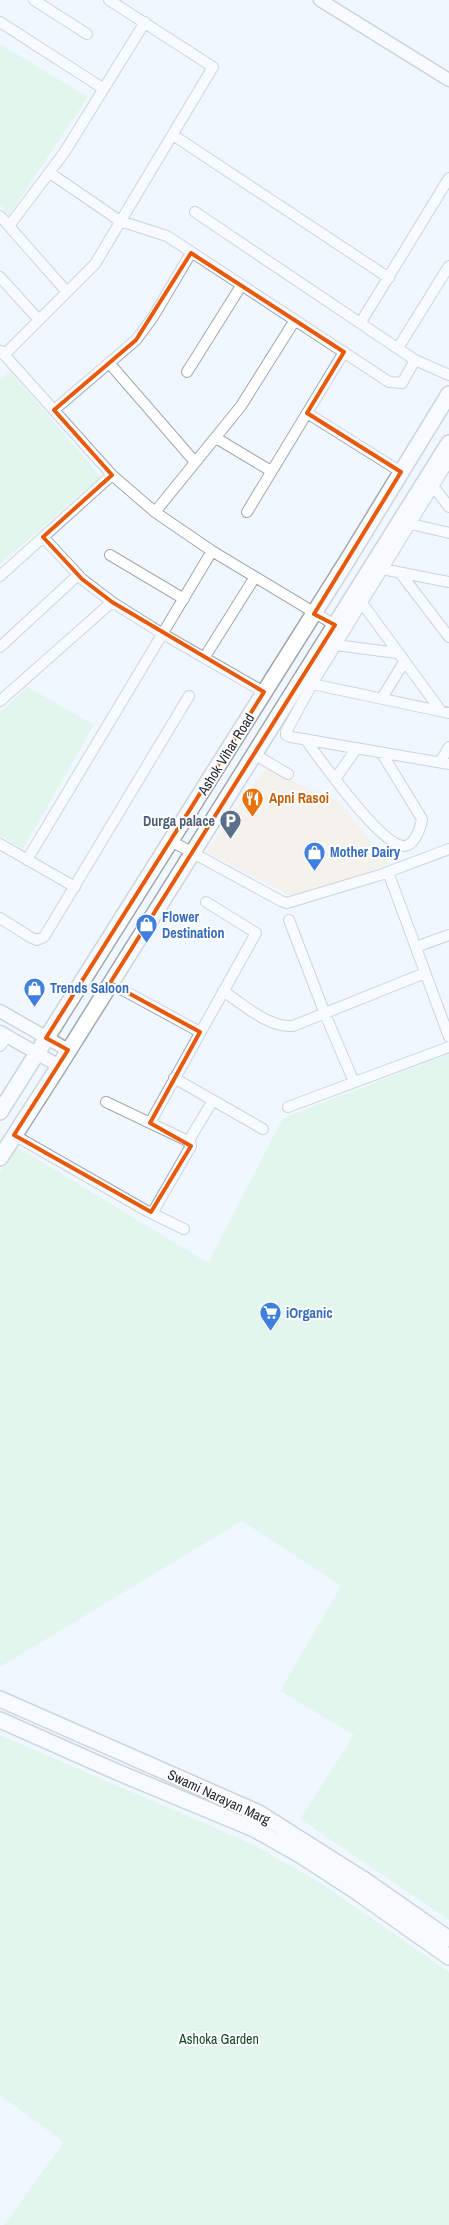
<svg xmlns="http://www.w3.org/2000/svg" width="449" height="2225" viewBox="0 0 449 2225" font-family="'Archivo Narrow',sans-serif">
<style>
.commercial{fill:#fbe9d8}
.green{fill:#d0f3d8}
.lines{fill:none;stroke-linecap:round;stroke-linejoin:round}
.minor-casing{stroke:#9fa8b1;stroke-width:12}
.tertiary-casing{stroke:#9fa8b1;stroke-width:15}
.secondary-casing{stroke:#9fa8b1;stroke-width:18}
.minor{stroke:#fff;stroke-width:10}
.tertiary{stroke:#fff;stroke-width:12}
.secondary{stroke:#fff;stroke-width:15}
.marked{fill:none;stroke:#e8590c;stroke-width:4;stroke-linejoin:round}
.labels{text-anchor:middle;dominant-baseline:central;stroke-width:4;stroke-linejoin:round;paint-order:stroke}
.street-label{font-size:14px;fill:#262a2e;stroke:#fff}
.food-label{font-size:14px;font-weight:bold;fill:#c56008;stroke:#fff;text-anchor:start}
.service-label{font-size:14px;font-weight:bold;fill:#4e5e75;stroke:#fff;text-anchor:end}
.shop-label{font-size:14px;font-weight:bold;fill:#366cbe;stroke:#fff;text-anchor:start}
.park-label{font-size:14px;fill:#154b29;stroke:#fff}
</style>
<rect width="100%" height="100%" fill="#f0f7ff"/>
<!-- commercial -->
<path class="commercial" d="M 265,768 L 339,802 L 389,864 L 295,898 L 206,852 Z"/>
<!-- green -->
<path class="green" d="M 0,44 L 88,97 L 9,215 L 0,205 Z
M 10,371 L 101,477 L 0,564 L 0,380 Z
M 28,687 L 94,725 L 23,849 L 0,836 L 0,712 Z
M 449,1054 L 449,1920 L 300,1819 L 354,1735 L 280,1691 L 341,1586 L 242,1521 L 0,1667 L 0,1172 L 16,1146 L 208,1263 L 283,1118 Z
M 0,1735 L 250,1843 L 319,1882 L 449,1972 L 449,2225 L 4,2225 L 64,2142 L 0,2095 Z"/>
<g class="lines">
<defs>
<path id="minor" d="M 34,0 L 87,34
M 0,22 L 104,89
M 173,135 L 389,278
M 50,173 L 120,221 L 167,236 L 389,382 L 402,383 L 415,360
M 195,212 L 415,360 L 449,375
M 0,216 L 67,292
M 9,226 L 64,153 L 145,22
M 0,277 L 39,320
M 361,322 L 449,178
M 398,348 L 449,266
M 1,351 L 112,475 L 155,512 L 212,551 L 335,625
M 4,355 L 95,264 L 213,67 L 109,0
M 110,364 L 195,462
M 187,372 L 241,286
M 54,410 L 136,340 L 153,317 L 191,253
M 307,413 L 401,472
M 216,438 L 271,471
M 449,461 L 312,684 L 286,732 L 286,735 L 291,737 L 449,764
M 433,486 L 449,507
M 155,512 L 241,406 L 295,320
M 247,512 L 344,352
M 411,524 L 449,533
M 43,537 L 82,579 L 112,602 L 163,634 L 264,692
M 110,555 L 184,599
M 382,569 L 449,582
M 401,574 L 449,637
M 0,576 L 112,475
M 362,603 L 441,711
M 336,645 L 397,653
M 0,647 L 78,575
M 204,658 L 255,577
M 312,684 L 449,713
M 382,698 L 404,662
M 0,701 L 112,602
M 305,739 C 320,759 381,846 404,846 C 414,846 421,828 422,819 L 381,752
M 254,754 L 288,774
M 440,762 L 449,747
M 335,779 L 357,748
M 171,841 L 281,901 L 287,903 L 380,875 L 449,849
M 0,844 L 75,887
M 27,860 L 212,551
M 388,872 L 449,1037
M 0,918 L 30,937 L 37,940 L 44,937 L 189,696
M 289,920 L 325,1014 L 354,1082
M 416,947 L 449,935
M 110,983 L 200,1032
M 223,991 C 243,1004 268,1028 293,1026 L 425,973
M 0,1046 L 8,1036
M 174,1078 L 263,1129
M 106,1102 L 190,1142 L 191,1146 L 154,1210 L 151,1212
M 288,1107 L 449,1047
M 150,1123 L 256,933 L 206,902
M 14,1135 L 147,1211 L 184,1229
M 188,1142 L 213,1100"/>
<path id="tertiary" d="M 320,0 L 449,80
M 0,1011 L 68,1050
M 0,1032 L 59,1066"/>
<path id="secondary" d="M 0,1112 L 350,556 L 449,394
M 0,1158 L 59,1066 L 449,443
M 0,1699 L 259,1813 L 363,1879 L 449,1939
M 0,1720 L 117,1772 L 254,1829 L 300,1855 L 357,1892 L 449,1957"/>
</defs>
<!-- minor casing -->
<use href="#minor" class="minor-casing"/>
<!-- tertiary casing -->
<use href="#tertiary" class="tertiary-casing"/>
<!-- secondary casing -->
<use href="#secondary" class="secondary-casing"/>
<!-- minor -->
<use href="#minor" class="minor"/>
<!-- tertiary -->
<use href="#tertiary" class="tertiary"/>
<!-- secondary -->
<use href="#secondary" class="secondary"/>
</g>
<!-- marked area -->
<path d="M0 0H449V2225H0ZM 191,253 L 344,352 L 307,413 L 401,472 L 314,614 L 335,625 L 110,983 L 200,1032 L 150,1123 L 191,1146 L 151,1212 L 14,1135 L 68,1050 L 46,1038 L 264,692 L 112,602 L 82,579 L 43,537 L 112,475 L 54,410 L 136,340 Z" fill="#f0f7ff" fill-opacity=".55" fill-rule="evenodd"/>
<path class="marked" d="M 191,253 L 344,352 L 307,413 L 401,472 L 314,614 L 335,625 L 110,983 L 200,1032 L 150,1123 L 191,1146 L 151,1212 L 14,1135 L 68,1050 L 46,1038 L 264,692 L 112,602 L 82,579 L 43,537 L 112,475 L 54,410 L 136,340 Z"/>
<!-- icons -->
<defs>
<symbol id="restaurant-pin" viewBox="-11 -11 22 30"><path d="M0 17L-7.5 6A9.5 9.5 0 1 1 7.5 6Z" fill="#e8710a" stroke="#fff"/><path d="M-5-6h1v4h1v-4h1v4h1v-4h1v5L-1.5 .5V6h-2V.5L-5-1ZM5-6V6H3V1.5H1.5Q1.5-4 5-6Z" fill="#fff"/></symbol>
<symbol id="parking-pin" viewBox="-11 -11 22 30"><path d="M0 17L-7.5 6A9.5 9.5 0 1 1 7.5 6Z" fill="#5c6f8a" stroke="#fff"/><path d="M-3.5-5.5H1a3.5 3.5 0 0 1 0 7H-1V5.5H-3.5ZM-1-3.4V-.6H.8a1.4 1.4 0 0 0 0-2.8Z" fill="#fff"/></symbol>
<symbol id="shop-pin" viewBox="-11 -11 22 30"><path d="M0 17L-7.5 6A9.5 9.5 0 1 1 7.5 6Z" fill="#3f7fe0" stroke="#fff"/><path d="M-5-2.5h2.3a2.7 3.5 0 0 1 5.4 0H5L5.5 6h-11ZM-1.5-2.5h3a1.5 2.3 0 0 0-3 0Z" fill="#fff"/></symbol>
<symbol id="supermarket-pin" viewBox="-11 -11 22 30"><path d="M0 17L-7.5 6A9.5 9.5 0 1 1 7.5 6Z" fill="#3f7fe0" stroke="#fff"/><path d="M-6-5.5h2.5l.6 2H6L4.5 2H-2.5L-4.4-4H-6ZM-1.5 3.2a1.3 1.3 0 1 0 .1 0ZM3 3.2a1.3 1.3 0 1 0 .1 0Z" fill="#fff"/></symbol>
</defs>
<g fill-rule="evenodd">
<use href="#restaurant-pin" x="240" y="786" width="25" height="34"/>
<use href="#parking-pin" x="218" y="808" width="25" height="34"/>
<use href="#shop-pin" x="302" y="840" width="25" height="34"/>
<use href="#shop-pin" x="134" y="912" width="25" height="34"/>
<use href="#shop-pin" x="22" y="976" width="25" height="34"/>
<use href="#supermarket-pin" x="258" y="1300" width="25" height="34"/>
</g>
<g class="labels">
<!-- street labels -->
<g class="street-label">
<text transform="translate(226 754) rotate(-58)">Ashok Vihar Road</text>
<text transform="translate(219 1797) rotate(25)">Swami Narayan Marg</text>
</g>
<!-- food labels -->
<g class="food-label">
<text x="269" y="798">Apni Rasoi</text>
</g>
<!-- service labels -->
<g class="service-label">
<text x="215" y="821">Durga palace</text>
</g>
<!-- shop labels -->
<g class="shop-label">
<text x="330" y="852">Mother Dairy</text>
<text x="162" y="917">Flower<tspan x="162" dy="16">Destination</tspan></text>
<text x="50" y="988">Trends Saloon</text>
<text x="286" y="1313">iOrganic</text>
</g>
<!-- park labels -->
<g class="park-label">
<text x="219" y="2039">Ashoka Garden</text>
</g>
</g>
</svg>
